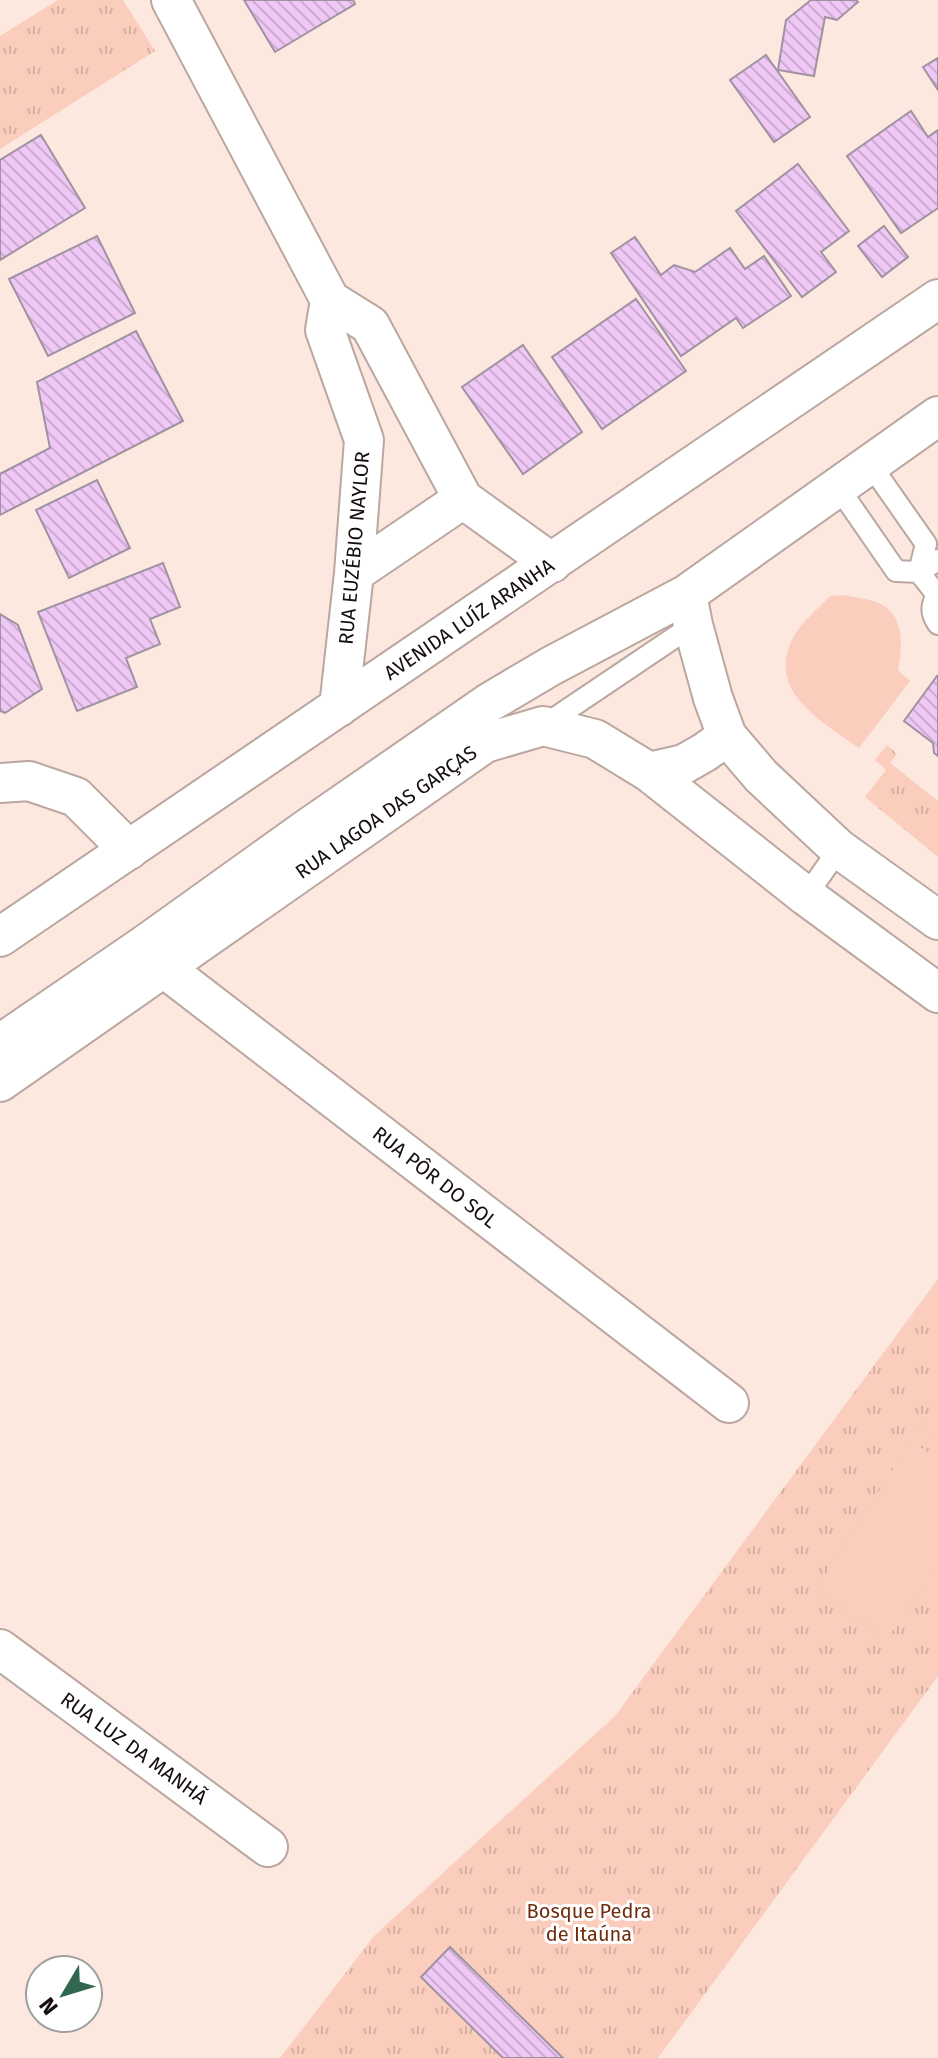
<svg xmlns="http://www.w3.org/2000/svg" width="938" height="2058" viewBox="0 0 938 2058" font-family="'Fira Sans',sans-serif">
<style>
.grass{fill:url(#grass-tufts)}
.pitch{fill:#facdbc}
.building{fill:url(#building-back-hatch);stroke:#9f92a1;stroke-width:2}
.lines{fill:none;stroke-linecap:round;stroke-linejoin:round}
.service-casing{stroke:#baa79f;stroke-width:24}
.minor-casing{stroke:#baa79f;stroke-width:42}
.service{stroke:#fff;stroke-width:20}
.minor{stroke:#fff;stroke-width:38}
.labels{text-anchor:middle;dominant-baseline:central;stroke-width:6;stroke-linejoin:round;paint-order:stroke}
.street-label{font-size:20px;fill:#150e0c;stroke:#fff}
.park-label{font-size:20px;fill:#702c0d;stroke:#fff}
</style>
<defs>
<pattern id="grass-tufts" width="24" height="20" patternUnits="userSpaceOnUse" patternTransform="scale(2)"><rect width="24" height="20" fill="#facdbc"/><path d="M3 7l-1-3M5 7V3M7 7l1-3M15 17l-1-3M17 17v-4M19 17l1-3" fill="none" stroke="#d5afa0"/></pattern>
<pattern id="building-back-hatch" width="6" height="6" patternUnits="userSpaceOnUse" patternTransform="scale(2)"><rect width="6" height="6" fill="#f0c8f6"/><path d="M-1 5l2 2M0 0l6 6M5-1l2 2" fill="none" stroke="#cdabd2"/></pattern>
</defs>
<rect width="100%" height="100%" fill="#fde8e0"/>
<!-- grass -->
<path class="grass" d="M 58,0 L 123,0 L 155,51 L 0,149 L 0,36 Z
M 887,745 L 897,754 L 890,763 L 938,801 L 938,857 L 865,797 L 886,770 L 875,760 Z
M 938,1279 L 938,1676 L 658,2058 L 280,2058 L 374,1936 L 615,1716 Z"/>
<!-- pitch -->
<path class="pitch" d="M 844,595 C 854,598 866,598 876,602 C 905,613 903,645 898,670 L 910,681 L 859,748 C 823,722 765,692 793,638 C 801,622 818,609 830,596 Z
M 938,1398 L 938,1441 L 918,1428 Z
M 911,1441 L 938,1459 L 938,1560 L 888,1638 L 815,1590 Z"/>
<!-- building -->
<path class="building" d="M 244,0 L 353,0 L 355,4 L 275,52 Z
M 811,0 L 856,0 L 858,2 L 837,20 L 825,17 L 814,76 L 778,70 L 786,20 Z
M 766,55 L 810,117 L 774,142 L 730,80 Z
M 938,58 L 938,90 L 923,67 Z
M 911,111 L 928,137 L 938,130 L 938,208 L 901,233 L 847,156 Z
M 41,135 L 85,208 L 0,260 L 0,160 Z
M 798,164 L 849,231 L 821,252 L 836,272 L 802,297 L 736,211 Z
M 884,226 L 908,257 L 882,277 L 858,246 Z
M 97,236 L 135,313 L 48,356 L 9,279 Z
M 635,237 L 661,275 L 674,265 L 695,272 L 730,248 L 745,269 L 764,256 L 791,296 L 743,328 L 736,318 L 681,356 L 611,253 Z
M 636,299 L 686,371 L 602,429 L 552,357 Z
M 136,331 L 183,421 L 0,515 L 0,474 L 50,448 L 37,382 Z
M 523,345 L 582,432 L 523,474 L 462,387 Z
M 97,480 L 130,548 L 69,578 L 36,510 Z
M 163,563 L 180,607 L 150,619 L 160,644 L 126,658 L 137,687 L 77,711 L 38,612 Z
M 0,614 L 18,625 L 42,689 L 5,713 L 0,711 Z
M 937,676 L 938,677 L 938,756 L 934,753 L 933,743 L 904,721 Z
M 450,1947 L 563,2058 L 503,2058 L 421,1977 Z"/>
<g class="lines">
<defs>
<path id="service" d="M 838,487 L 896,571 L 919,572 L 926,544 L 870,464
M 938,593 C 931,605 930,612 938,624
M 937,595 L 919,572 L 938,560
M 543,726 L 693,625
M 806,896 L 839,849"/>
<path id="minor" d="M 171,0 L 330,300
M 354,573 L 463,499
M 687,594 L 693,625 L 713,698 L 727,736 L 761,776 L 839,849 L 938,920
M 339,707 L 354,573 L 364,440 L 325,330 L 330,300 L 370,325 L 463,499 L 552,563
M 649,772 L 684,764 L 705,752 L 727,736
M 0,783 L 29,781 L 76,797 L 129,850
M 0,937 L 938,299
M 150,950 L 164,968 L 729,1403
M 0,1044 L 146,944 L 308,828 L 490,702 L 551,666 L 687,594 L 938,416
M 0,1082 L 485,743 L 543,726 L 595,739 L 649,772 L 806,896 L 938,993
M 0,1649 L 268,1847"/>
</defs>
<!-- service casing -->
<use href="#service" class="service-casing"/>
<!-- minor casing -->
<use href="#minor" class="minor-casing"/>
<!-- service -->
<use href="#service" class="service"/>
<!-- minor -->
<use href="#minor" class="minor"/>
</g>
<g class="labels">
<!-- street labels -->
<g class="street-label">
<text transform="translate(354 548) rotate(-85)">RUA EUZÉBIO NAYLOR</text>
<text transform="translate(469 619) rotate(-34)">AVENIDA LUÍZ ARANHA</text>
<text transform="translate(386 812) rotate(-35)">RUA LAGOA DAS GARÇAS</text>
<text transform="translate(435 1177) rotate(38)">RUA PÔR DO SOL</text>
<text transform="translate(134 1748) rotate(36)">RUA LUZ DA MANHÃ</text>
</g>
<!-- park labels -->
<g class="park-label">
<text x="589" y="1911">Bosque Pedra<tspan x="589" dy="23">de Itaúna</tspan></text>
</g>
</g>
<!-- north arrow -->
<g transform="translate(64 1994) rotate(232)"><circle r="38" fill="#ffffff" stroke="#a19f9e" stroke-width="2"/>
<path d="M0-6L14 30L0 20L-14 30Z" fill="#31674e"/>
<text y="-12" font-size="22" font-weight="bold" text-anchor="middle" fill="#150e0c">N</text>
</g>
</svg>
